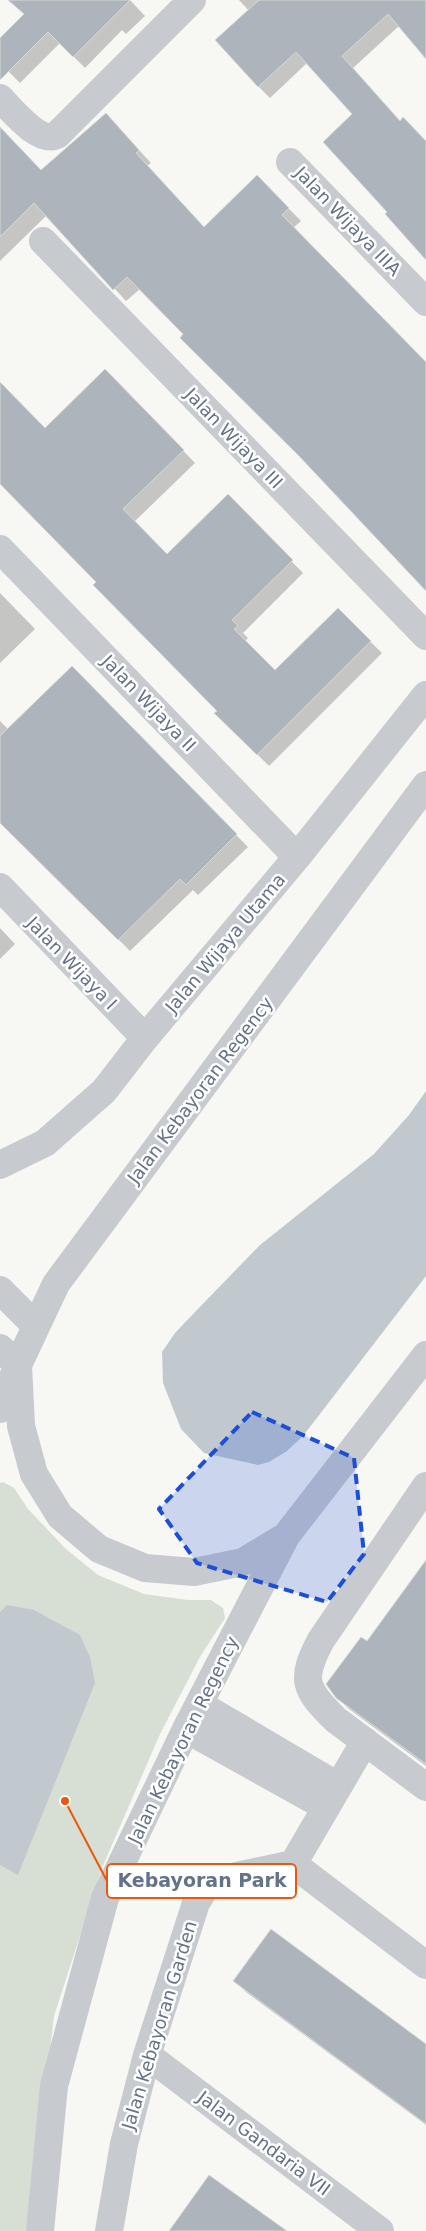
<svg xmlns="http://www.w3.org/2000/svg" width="426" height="2231" viewBox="0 0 426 2231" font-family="'DejaVu Sans',sans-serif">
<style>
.green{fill:#d7dfd5}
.water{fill:#c1c9cf}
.shadow{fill:#0003}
.building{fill:#aeb4bb;stroke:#d8d9d6}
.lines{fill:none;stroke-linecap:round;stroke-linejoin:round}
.street{stroke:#c7cace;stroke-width:28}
.marked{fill:#1d4ed8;fill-opacity:0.2;stroke:#1d4ed8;stroke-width:4;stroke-dasharray:10 6;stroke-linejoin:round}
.labels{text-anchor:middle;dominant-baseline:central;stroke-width:5;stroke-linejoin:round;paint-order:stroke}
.street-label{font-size:18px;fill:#657386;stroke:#fff}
.leader{fill:none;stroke:#e8590c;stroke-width:2}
.callout-dot{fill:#e8590c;stroke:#fff;stroke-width:2}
.callout{fill:#fff;stroke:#e8590c;stroke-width:2}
.callout-label{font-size:19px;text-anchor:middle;font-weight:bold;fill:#657386}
</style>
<rect width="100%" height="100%" fill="#f7f7f4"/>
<!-- green -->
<path class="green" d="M 3,1482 L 14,1488 L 28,1509 L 66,1549 L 98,1575 L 144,1594 L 188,1600 L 211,1600 L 223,1608 L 225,1618 L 200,1657 L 160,1734 L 102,1868 L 54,2016 L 29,2231 L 0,2231 L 0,1483 Z"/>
<!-- water -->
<path class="water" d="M 426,1091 L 426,1276 L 303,1436 L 287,1451 L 269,1462 L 258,1465 L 204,1453 L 181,1429 L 163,1383 L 162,1352 L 175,1333 L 195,1312 L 260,1245 L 374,1154 L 409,1115 Z
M 7,1605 L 34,1610 L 80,1635 L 90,1657 L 95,1683 L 18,1875 L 0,1865 L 0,1612 Z"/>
<!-- shadow -->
<path class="shadow" d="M 9,0 L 130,0 L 145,16 L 126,34 L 122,30 L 85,68 L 60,43 L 20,83 L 0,63 L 0,40 L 26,14 Z
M 239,0 L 426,0 L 426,59 L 399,26 L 353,68 L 401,122 L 426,142 L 426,258 L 389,212 L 354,114 L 307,63 L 270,98 L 258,86 L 249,11 Z
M 118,127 L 151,163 L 147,166 L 204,228 L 257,176 L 301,221 L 293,228 L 426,362 L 426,588 L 140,289 L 126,301 L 47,215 L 0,261 L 0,128 L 41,172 Z
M 0,384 L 45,430 L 149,415 L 195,463 L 134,522 L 167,555 L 228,496 L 303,573 L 243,633 L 248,638 L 245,641 L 275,672 L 338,610 L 382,653 L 269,766 L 216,713 L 218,711 L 98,582 L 0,482 Z
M 0,593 L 35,629 L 0,663 Z
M 72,668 L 248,847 L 198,895 L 193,890 L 130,951 L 0,821 L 0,721 L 8,729 Z
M 0,928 L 15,944 L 0,959 Z
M 426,1582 L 426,1766 L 349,1709 L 337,1697 L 367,1643 Z
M 235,1981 L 426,2046 L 426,2125 L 246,1992 Z"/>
<!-- building -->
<path class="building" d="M 8,0 L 130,0 L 73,57 L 48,32 L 0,80 L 0,38 L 24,14 Z
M 259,0 L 426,0 L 426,59 L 388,14 L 342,56 L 400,121 L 403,117 L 426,141 L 426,260 L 385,214 L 387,212 L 323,142 L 352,114 L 296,52 L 258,87 L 215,40 Z
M 106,113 L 139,150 L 136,153 L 204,227 L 257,175 L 289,208 L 282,215 L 426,362 L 426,591 L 299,456 L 180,338 L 183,334 L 127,277 L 113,290 L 34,203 L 0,237 L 0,127 L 41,170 Z
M 105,369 L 184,450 L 123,509 L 167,554 L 228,494 L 293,560 L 232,620 L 238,626 L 234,629 L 275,670 L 338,608 L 371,641 L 257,755 L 214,713 L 217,711 L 93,585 L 96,582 L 0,484 L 0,382 L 45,428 Z
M 72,666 L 237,834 L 186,885 L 180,879 L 118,940 L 0,823 L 0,736 Z
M 426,1560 L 426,1764 L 336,1698 L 326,1684 L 361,1637 L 367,1641 Z
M 271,1929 L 426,2044 L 426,2124 L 233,1981 Z
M 209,2175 L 287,2231 L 169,2231 Z"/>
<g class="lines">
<!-- street -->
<path class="street" d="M 0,98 C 12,110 39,144 57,135 L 192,0
M 290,162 L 426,302
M 43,241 L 426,636
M 0,549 L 297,857
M 0,887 L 145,1038
M 0,1165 L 45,1143 L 104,1091 L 145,1038 L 297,857 L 426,695
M 0,1290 L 36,1326
M 0,1348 L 18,1365 L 21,1426 L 34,1474 L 60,1516 L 99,1549 L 145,1568 L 194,1572 L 243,1562 L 286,1536
M 0,1409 L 18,1365 L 56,1284 L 426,785
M 426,1486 L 321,1640 C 300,1679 304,1689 336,1720 L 426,1787
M 199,1704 L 338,1786
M 186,1729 L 326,1807
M 293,1864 L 426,1965
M 147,2055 L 380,2231
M 40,2231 L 54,2086 L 105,1898 L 186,1729 L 286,1536 L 426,1355
M 109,2231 L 124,2144 L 147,2055 L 196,1903 L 205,1888 L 218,1880 L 293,1864 L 365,1741"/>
</g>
<!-- marked area -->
<path class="marked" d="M 252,1412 L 354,1458 L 364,1554 L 327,1602 L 197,1563 L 159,1509 Z"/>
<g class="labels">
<!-- street labels -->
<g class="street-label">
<text transform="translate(348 221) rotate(46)">Jalan Wijaya IIIA</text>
<text transform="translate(234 438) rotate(46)">Jalan Wijaya III</text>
<text transform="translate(149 703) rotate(46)">Jalan Wijaya II</text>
<text transform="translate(225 943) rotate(-50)">Jalan Wijaya Utama</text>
<text transform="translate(72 963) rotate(46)">Jalan Wijaya I</text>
<text transform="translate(200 1090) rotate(-53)">Jalan Kebayoran Regency</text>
<text transform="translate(183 1740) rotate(-64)">Jalan Kebayoran Regency</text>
<text transform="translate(159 2025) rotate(-73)">Jalan Kebayoran Garden</text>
<text transform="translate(264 2143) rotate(37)">Jalan Gandaria VII</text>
</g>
</g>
<!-- callouts -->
<path class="leader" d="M65 1801L107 1881"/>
<circle class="callout-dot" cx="65" cy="1801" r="5"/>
<rect class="callout" x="107" y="1864" width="189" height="34" rx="5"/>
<g class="callout-label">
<text x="202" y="1887">Kebayoran Park</text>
</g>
</svg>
